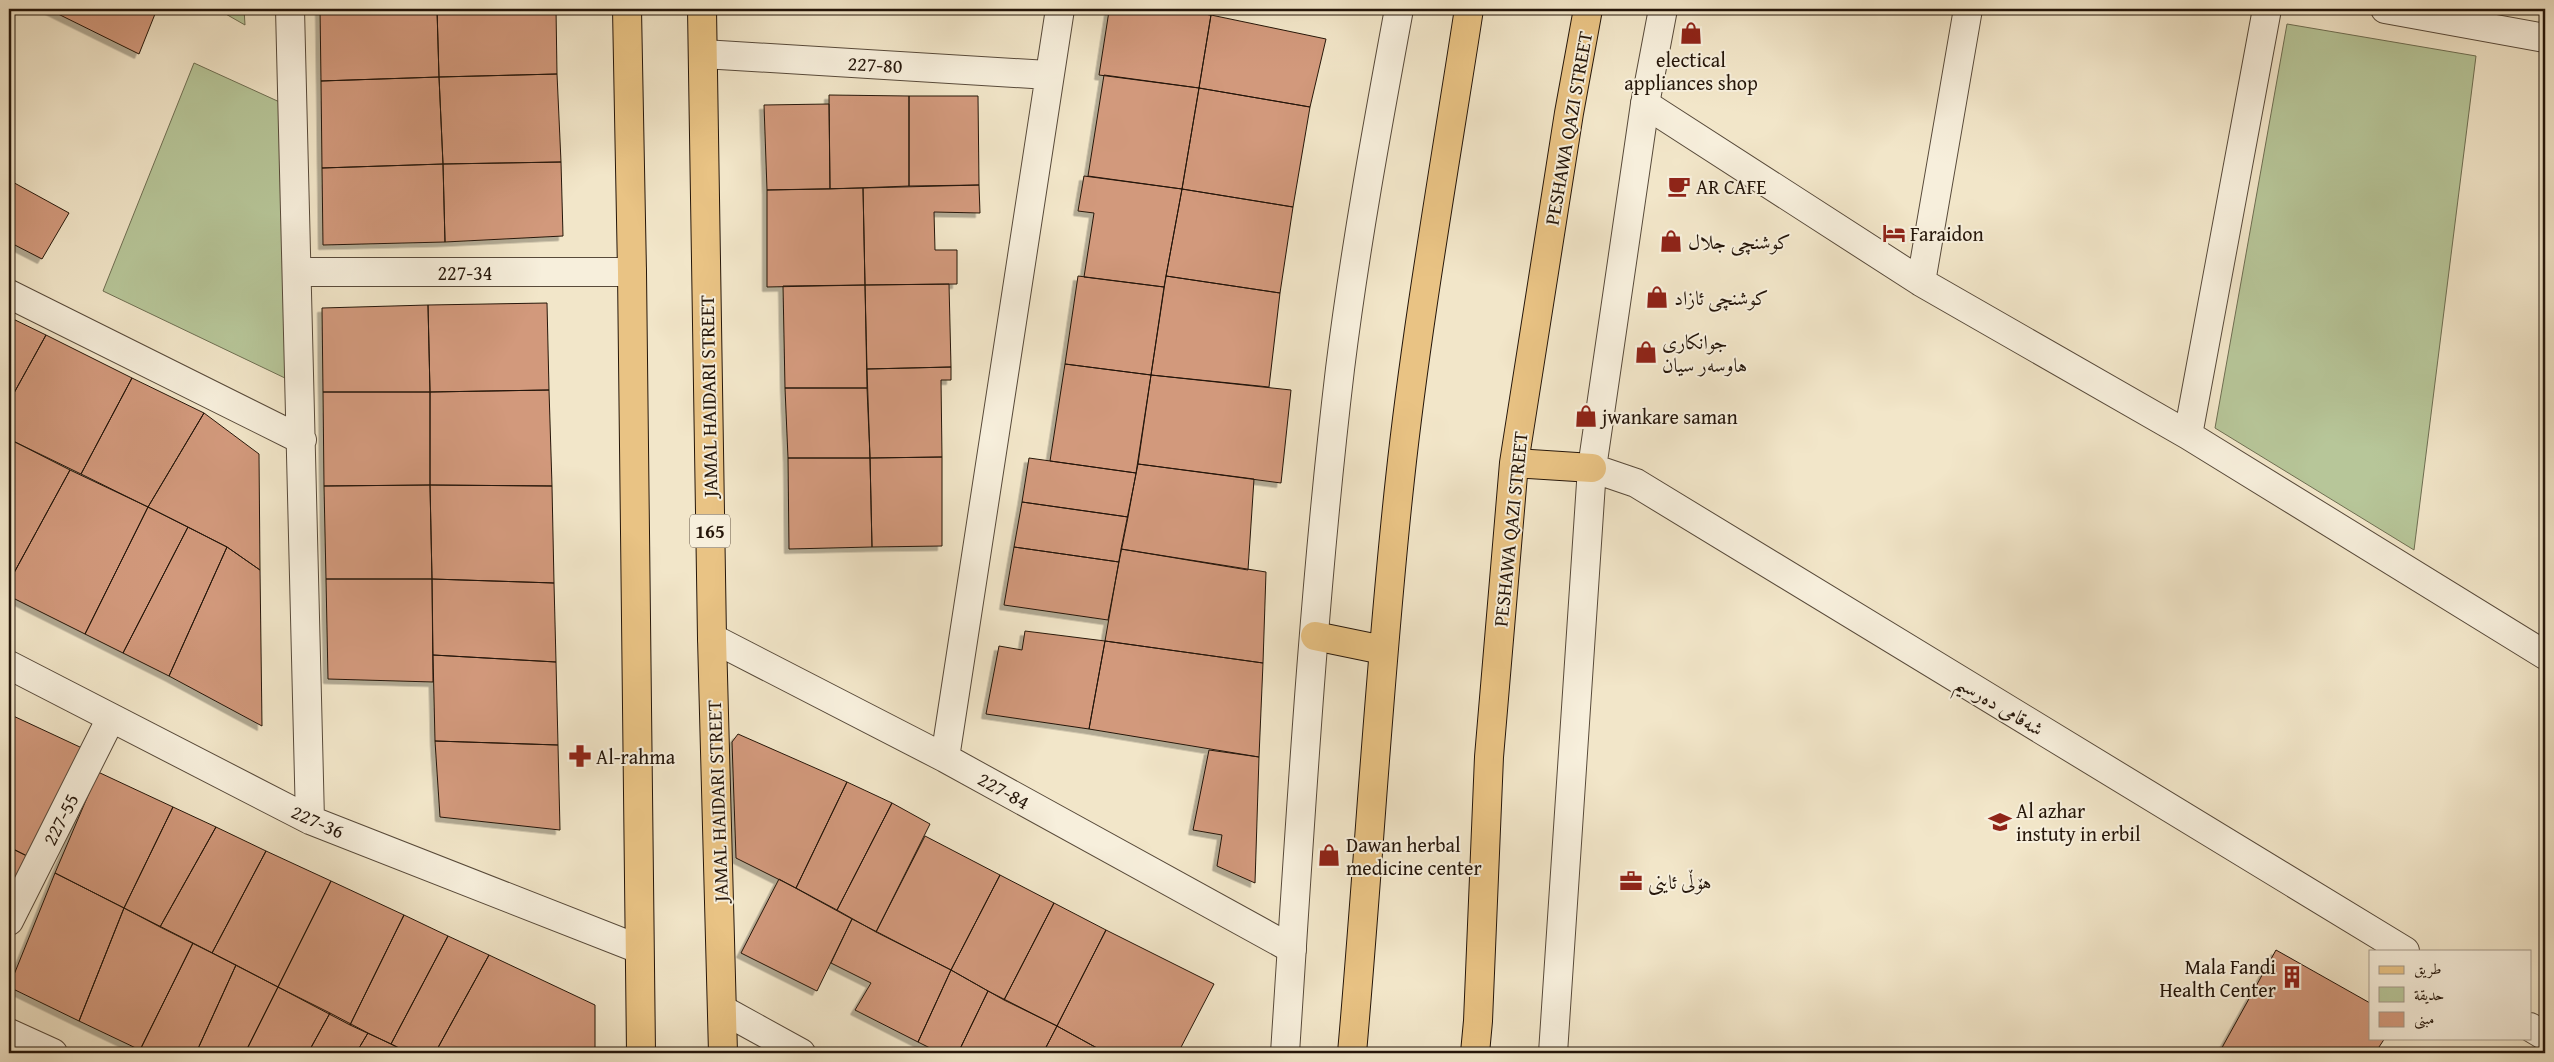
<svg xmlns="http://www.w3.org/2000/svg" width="2554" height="1062" viewBox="0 0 2554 1062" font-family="'Gentium Book Plus',Amiri,serif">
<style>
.green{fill:#b7c699;stroke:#6e6e52}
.building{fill:#d2997b;stroke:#25160a;filter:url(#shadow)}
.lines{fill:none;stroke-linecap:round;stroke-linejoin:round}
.minor-casing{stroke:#584a3a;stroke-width:30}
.tertiary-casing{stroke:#584a3a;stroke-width:30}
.primary-casing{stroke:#25160a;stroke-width:30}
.trunk-casing{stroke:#25160a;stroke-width:30}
.minor{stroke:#f7efdc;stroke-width:28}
.tertiary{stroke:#f7efdc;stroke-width:28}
.primary{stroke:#e9c384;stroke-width:28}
.trunk{stroke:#e9c384;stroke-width:28}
.labels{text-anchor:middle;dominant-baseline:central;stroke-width:4;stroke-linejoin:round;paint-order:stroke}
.shield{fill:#f7efdc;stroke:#645749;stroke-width:1}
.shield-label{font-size:19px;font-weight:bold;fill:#25160a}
.poi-label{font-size:20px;fill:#25160a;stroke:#f7efdc;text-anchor:start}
.street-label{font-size:20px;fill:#25160a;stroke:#f7efdc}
</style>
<defs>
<filter id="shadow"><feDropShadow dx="-4.5" dy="4.5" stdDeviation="0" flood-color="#0004"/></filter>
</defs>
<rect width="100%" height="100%" fill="#f2e6c9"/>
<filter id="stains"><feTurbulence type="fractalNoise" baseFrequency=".004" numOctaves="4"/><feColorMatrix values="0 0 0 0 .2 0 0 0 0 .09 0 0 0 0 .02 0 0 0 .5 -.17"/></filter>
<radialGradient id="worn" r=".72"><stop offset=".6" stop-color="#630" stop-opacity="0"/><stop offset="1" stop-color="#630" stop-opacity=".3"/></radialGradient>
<!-- green -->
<path class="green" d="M 217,9 L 244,9 L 245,25 Z
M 2287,24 L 2476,56 L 2414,550 L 2215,428 Z
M 194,63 L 284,104 L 287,379 L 103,291 Z"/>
<!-- building -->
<path class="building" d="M 48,9 L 157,9 L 139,54 Z
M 320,9 L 437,9 L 439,77 L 321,81 Z
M 437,9 L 556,9 L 557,74 L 439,77 Z
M 1111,9 L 1170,9 L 1211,15 L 1199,88 L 1099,75 L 1109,11 Z
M 1170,9 L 1212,9 L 1211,15 Z
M 1211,15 L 1326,39 L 1310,107 L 1199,88 Z
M 557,74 L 561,162 L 443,164 L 439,77 Z
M 1104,75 L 1199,88 L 1182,189 L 1088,176 Z
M 439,77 L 443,164 L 322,168 L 321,81 Z
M 1199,88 L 1310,107 L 1293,207 L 1182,189 Z
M 829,95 L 909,96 L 909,186 L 830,189 Z
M 909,96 L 978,96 L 979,185 L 909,186 Z
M 829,104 L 830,189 L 767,190 L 764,105 Z
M 561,162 L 563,236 L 445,242 L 443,164 Z
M 443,164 L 445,242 L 323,245 L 322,168 Z
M 1084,176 L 1182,189 L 1164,287 L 1084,277 L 1094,213 L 1078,211 Z
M 9,180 L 69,213 L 42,259 L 9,242 Z
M 979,185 L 980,213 L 934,212 L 935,250 L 957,250 L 957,284 L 865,285 L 863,188 Z
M 863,188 L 865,285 L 767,287 L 767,190 Z
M 1182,189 L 1293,207 L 1280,293 L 1166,276 Z
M 1078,276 L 1164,287 L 1151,375 L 1065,364 Z
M 1166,276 L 1280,293 L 1269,387 L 1151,375 Z
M 949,284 L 951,367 L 867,369 L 865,285 Z
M 865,285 L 867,388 L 785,388 L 783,286 Z
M 547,303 L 549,390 L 430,392 L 428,305 Z
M 428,305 L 430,392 L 323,392 L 322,308 Z
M 9,317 L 46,335 L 9,402 Z
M 46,335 L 132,378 L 81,474 L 9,439 L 9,402 Z
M 1065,364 L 1151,375 L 1136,473 L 1050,461 Z
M 951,367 L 951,380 L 941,380 L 942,457 L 870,458 L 867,369 Z
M 1151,375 L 1291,390 L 1281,483 L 1138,464 Z
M 132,378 L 204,413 L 148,507 L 81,474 Z
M 785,388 L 867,388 L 870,458 L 788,458 Z
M 549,390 L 552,486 L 430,485 L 430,392 Z
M 323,392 L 430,392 L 430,485 L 324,486 Z
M 204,413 L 259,454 L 260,570 L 227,547 L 148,507 Z
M 9,439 L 70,470 L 9,582 Z
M 942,457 L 942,546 L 872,547 L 870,458 Z
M 788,458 L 870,458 L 872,547 L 789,549 Z
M 1029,458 L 1136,473 L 1128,517 L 1022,502 Z
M 1138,464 L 1254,479 L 1248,570 L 1121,549 Z
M 70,470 L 148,507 L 85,634 L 9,596 L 9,582 Z
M 430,485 L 432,579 L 326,579 L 324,486 Z
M 430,485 L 552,486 L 554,583 L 432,579 Z
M 1022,502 L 1128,517 L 1119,562 L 1014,547 Z
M 148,507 L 188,527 L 123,653 L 85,634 Z
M 188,527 L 227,547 L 169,676 L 123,653 Z
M 227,547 L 260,570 L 262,726 L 169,676 Z
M 1014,547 L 1119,562 L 1108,620 L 1004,605 Z
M 1121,549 L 1266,572 L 1263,663 L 1105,641 Z
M 326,579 L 432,579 L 433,682 L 328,679 Z
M 432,579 L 554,583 L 556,662 L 433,655 Z
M 1025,631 L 1105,641 L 1089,729 L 986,714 L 999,646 L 1022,650 Z
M 1105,641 L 1263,663 L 1259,757 L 1089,729 Z
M 433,655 L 556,662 L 558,745 L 435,741 Z
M 9,714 L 82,748 L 31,858 L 9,847 Z
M 738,734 L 847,782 L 796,888 L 736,858 L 732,742 Z
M 435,741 L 558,745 L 560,830 L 440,817 Z
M 1209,750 L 1259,757 L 1255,883 L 1217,866 L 1222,835 L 1193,830 Z
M 98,772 L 173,807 L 124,908 L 55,873 Z
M 847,782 L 892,803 L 837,910 L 796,888 Z
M 892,803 L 930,824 L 876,932 L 837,910 Z
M 173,807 L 216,827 L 160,927 L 124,908 Z
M 216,827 L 266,851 L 212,953 L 160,927 Z
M 925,836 L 1000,875 L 951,970 L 876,932 Z
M 9,847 L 31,858 L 9,905 Z
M 266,851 L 331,881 L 278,987 L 212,953 Z
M 55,873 L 124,908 L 79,1021 L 9,987 Z
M 1000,875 L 1054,903 L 1004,1000 L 951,970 Z
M 779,879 L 852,919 L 817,991 L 741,953 Z
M 331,881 L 404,915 L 350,1025 L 278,987 Z
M 1054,903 L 1106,930 L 1057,1026 L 1004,1000 Z
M 124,908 L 193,943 L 140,1050 L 79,1021 Z
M 404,915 L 448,936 L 391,1044 L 350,1025 Z
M 852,919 L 951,970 L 918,1042 L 855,1010 L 871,983 L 831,963 Z
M 1106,930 L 1214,984 L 1178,1053 L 1106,1053 L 1057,1026 Z
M 448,936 L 489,955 L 435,1053 L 409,1053 L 391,1044 Z
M 193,943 L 236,965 L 196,1053 L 146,1053 L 140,1050 Z
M 2276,950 L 2370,1003 L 2370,1038 L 2385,1038 L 2375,1053 L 2219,1053 Z
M 489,955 L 595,1005 L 595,1053 L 435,1053 Z
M 236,965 L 278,987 L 245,1053 L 196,1053 Z
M 951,970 L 988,991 L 958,1053 L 930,1053 L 930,1048 L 918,1042 Z
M 278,987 L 330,1013 L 308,1053 L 245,1053 Z
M 988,991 L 1057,1026 L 1043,1053 L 958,1053 Z
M 330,1013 L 368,1033 L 356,1053 L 308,1053 Z
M 1057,1026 L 1106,1053 L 1043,1053 Z
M 368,1033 L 391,1044 L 409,1053 L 356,1053 Z"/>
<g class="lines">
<defs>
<path id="minor" d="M 290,9 L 310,820
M 2385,9 L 2545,38
M 703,54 L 1048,75
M 1645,104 L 1921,282 L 2188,435 L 2545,655
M 298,272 L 632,272
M 1921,282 L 1968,9
M 9,294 L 302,440
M 2188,435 L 2267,9
M 712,638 L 945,758 L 1292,949
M 9,665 L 310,820 L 639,949
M 945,758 L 1060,9
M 9,921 L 111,718
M 723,1010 L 801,1053
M 9,1033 L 53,1053"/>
<path id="tertiary" d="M 1592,468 L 1636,483 L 2405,951
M 2530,1027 L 2545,1036
M 1285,1053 C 1300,825 1313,596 1340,369 C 1355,248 1377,128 1399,9
M 1553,1053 L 1592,468 L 1645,104 L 1663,9"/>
<path id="primary" d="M 627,9 L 632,272 L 641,1053
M 702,9 L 712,638 L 723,1053"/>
<path id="trunk" d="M 1514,463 L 1592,468
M 1315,636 L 1383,650
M 1352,1053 C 1369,862 1379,670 1400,479 C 1417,322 1445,165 1469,9
M 1475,1053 L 1478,1021 L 1489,757 L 1514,463 L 1569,113 L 1588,9"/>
</defs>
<!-- minor casing -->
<use href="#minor" class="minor-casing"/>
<!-- tertiary casing -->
<use href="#tertiary" class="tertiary-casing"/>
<!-- primary casing -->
<use href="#primary" class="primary-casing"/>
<!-- trunk casing -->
<use href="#trunk" class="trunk-casing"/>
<!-- minor -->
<use href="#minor" class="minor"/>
<!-- tertiary -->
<use href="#tertiary" class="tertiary"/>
<!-- primary -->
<use href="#primary" class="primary"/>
<!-- trunk -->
<use href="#trunk" class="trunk"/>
</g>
<!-- icons -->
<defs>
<symbol id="shop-bare" viewBox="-9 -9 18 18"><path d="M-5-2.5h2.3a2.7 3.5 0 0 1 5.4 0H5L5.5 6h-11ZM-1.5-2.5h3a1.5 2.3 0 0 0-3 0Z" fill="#8f2418" stroke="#f7efdc" stroke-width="2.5" paint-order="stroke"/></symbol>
<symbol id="cafe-bare" viewBox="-9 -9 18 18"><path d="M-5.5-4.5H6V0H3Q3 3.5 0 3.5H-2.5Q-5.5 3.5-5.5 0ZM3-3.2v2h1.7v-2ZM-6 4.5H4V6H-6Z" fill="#8f2418" stroke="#f7efdc" stroke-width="2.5" paint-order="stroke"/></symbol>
<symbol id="hotel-bare" viewBox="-9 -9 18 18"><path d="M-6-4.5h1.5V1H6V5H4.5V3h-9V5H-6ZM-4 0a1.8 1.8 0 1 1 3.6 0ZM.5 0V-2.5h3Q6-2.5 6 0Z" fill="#8f2418" stroke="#f7efdc" stroke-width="2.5" paint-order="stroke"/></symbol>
<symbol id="pharmacy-bare" viewBox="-9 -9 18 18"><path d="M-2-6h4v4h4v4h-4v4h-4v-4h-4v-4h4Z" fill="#8f2418" stroke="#f7efdc" stroke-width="2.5" paint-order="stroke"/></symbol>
<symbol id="school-bare" viewBox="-9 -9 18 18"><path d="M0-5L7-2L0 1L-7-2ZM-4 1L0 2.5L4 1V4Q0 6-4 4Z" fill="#8f2418" stroke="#f7efdc" stroke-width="2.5" paint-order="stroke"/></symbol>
<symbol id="office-bare" viewBox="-9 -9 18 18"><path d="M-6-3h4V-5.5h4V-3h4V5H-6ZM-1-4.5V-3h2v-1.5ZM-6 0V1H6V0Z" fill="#8f2418" stroke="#f7efdc" stroke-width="2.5" paint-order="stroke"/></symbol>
<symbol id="building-bare" viewBox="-9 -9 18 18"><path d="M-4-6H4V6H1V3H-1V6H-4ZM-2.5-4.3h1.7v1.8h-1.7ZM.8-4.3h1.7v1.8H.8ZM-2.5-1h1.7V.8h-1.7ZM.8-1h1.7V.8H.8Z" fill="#8f2418" stroke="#f7efdc" stroke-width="2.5" paint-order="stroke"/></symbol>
</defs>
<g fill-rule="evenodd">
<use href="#shop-bare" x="1675" y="17" width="32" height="32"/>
<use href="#cafe-bare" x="1663" y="170" width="32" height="32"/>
<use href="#hotel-bare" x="1878" y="217" width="32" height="32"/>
<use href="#shop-bare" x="1655" y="225" width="32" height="32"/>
<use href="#shop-bare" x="1641" y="281" width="32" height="32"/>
<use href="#shop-bare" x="1630" y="336" width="32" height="32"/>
<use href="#shop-bare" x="1570" y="400" width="32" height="32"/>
<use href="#pharmacy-bare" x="564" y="740" width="32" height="32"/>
<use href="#school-bare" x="1984" y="806" width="32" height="32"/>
<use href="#shop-bare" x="1313" y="839" width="32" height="32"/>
<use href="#office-bare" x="1615" y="865" width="32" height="32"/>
<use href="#building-bare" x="2276" y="961" width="32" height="32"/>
</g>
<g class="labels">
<!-- shield labels -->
<rect class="shield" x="690" y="514.5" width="40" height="33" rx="4"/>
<g class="shield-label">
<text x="710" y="531">165</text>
</g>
<!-- poi labels -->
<g class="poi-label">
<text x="1691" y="59" text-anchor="middle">electical<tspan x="1691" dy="23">appliances shop</tspan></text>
<text x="1696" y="186">AR CAFE</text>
<text x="1910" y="233">Faraidon</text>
<text x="1688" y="241">کوشنچی جلال</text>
<text x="1674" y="297">کوشنچی ئازاد</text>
<text x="1662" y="341">جوانکاری<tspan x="1662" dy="23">هاوسەر سیان</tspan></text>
<text x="1602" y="416">jwankare saman</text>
<text x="596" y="756">Al-rahma</text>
<text x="2016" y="810">Al azhar<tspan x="2016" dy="23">instuty in erbil</tspan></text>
<text x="1346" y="844">Dawan herbal<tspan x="1346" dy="23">medicine center</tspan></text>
<text x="1648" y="881">هۆڵی ئاینی</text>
<text x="2276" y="966" text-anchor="end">Mala Fandi<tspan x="2276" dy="23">Health Center</tspan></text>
</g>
<!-- street labels -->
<g class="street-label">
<text transform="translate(875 64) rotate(3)">227-80</text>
<text transform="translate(1568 128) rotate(-80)">PESHAWA QAZI STREET</text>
<text x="465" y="272">227-34</text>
<text transform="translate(708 396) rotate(-91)">JAMAL HAIDARI STREET</text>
<text transform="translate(1510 529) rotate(-84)">PESHAWA QAZI STREET</text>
<text transform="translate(2000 705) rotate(31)">شەقامی دەرسیم</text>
<text transform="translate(1004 790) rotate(29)">227-84</text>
<text transform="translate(717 801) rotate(-92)">JAMAL HAIDARI STREET</text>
<text transform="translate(60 819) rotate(-63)">227-55</text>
<text transform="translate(318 821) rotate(24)">227-36</text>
</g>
</g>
<!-- margin -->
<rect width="2554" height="1062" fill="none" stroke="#f2e6c9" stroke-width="30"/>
<rect x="10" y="10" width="2534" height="1042" fill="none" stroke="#25160a" stroke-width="2.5"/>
<rect x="15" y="15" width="2524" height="1032" fill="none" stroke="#25160a"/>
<!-- legend -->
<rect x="2369" y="950" width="162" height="90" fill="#f7efdc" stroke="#a39888"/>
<rect x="2379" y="966" width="25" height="8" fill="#e9c384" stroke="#a39888"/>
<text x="2414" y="974" font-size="15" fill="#25160a">طريق</text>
<rect x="2379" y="987" width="25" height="15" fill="#b7c699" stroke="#a39888"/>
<text x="2414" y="1000" font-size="15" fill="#25160a">حديقة</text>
<rect x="2379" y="1012" width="25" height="15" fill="#d2997b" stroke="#a39888"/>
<text x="2414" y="1024" font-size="15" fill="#25160a">مبنى</text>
<rect width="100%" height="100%" filter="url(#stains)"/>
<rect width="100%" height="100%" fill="url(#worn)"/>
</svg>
